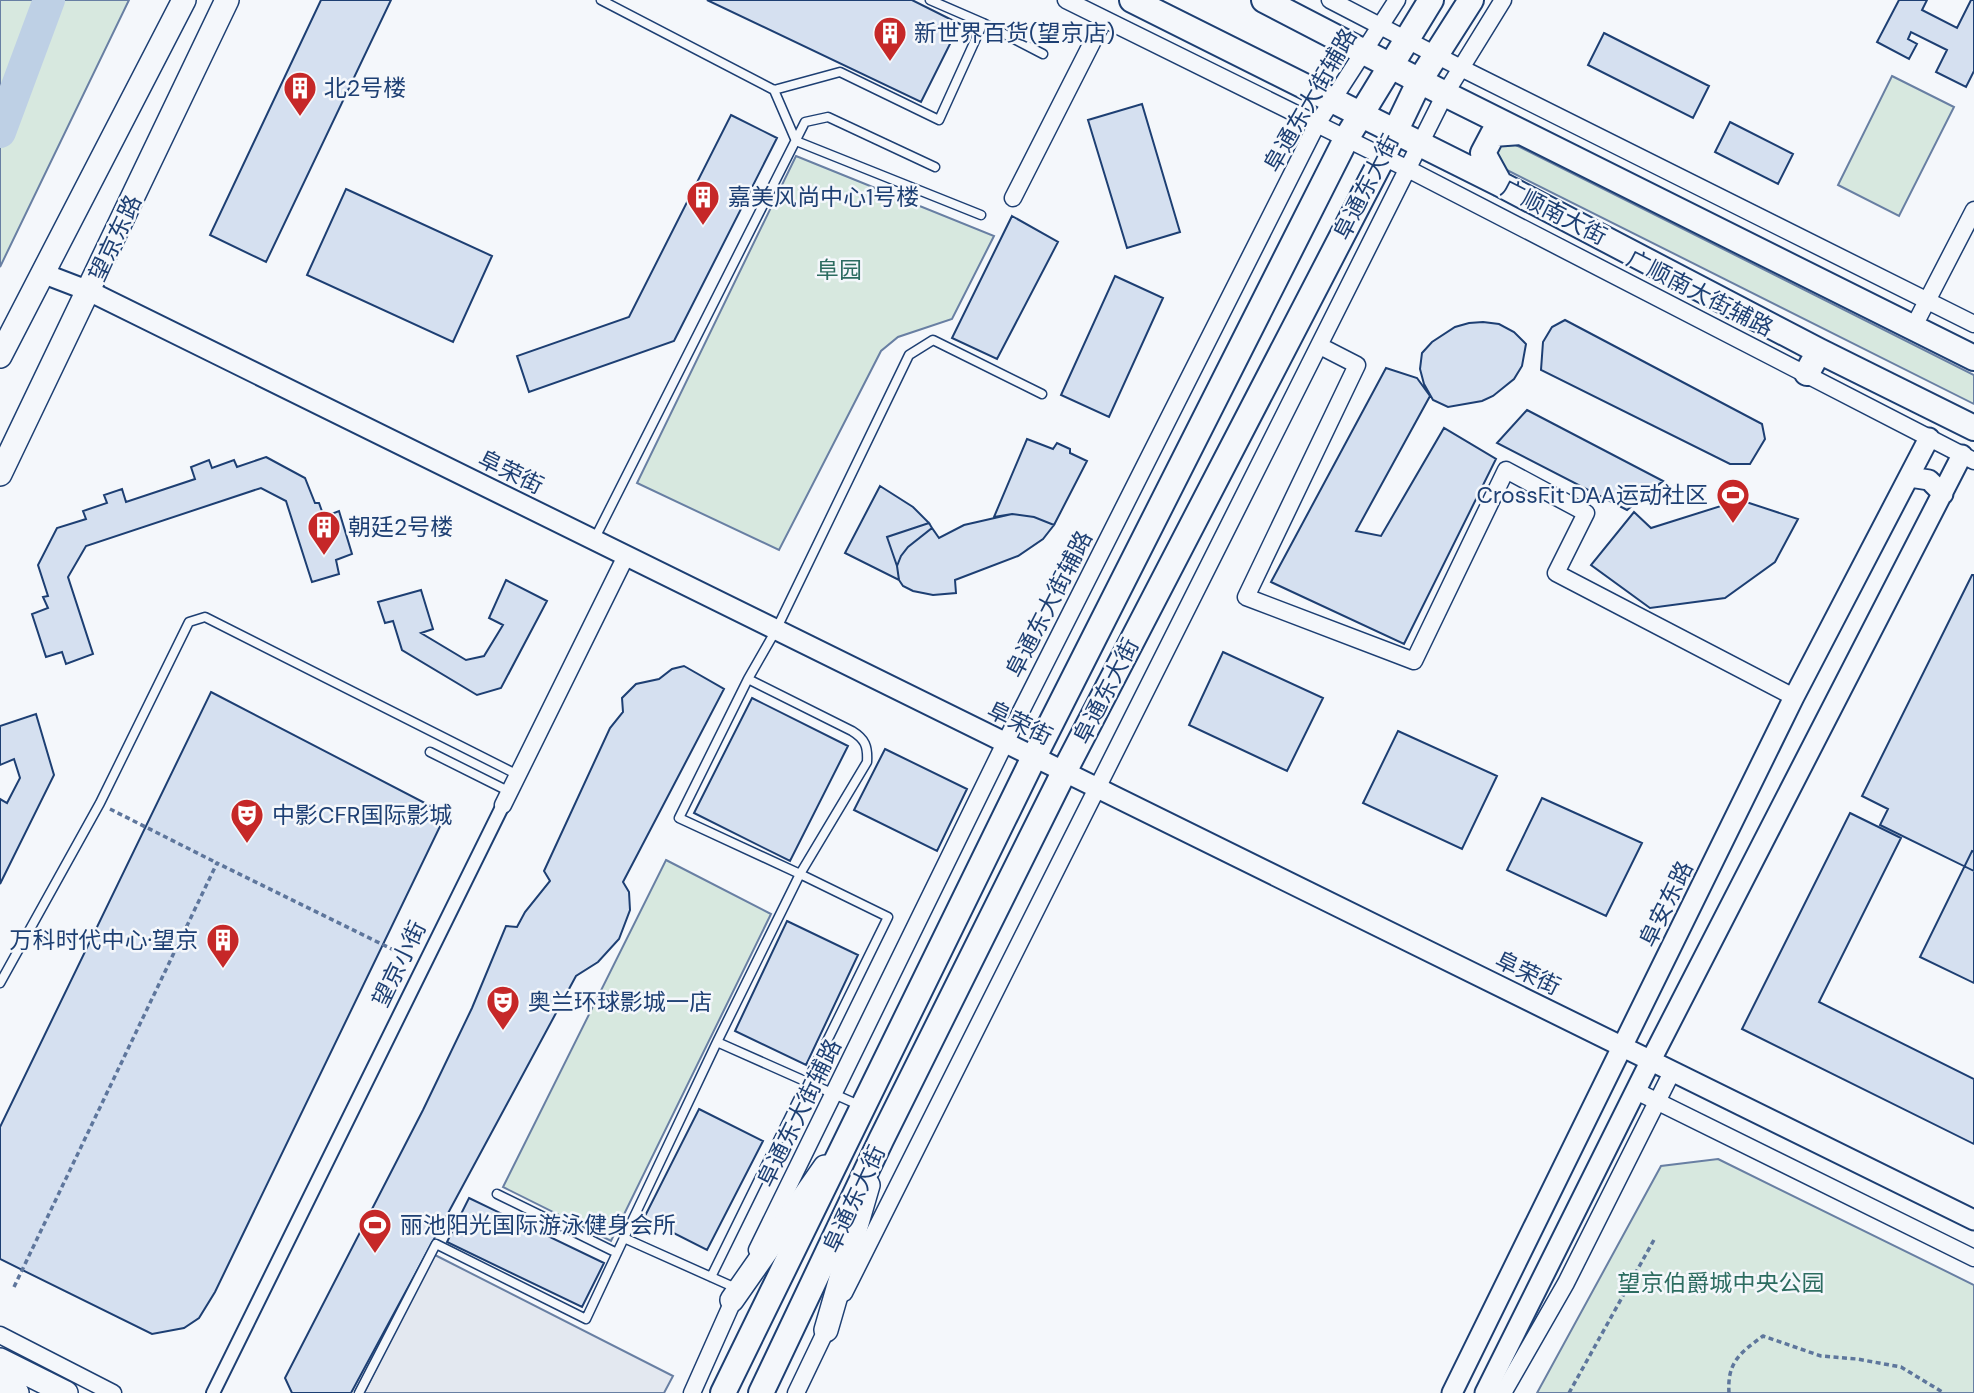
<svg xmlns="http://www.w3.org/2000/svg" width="1974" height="1393" viewBox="0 0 1974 1393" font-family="'DM Sans','Noto Sans SC',sans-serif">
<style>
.green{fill:#d7e8df;stroke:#687fa3;stroke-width:2}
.parking{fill:#e3e8f0;stroke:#687fa3;stroke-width:2}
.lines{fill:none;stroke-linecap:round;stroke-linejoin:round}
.river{stroke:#bed0e5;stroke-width:32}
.building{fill:#d5e0f0;stroke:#1d3f73;stroke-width:2}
.service-casing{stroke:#1d3f73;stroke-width:11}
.pedestrian-casing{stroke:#1d3f73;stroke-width:16}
.minor-casing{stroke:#1d3f73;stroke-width:19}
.tertiary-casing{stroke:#1d3f73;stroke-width:23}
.secondary-casing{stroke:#1d3f73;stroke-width:26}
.primary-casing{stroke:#1d3f73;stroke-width:28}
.path{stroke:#5e769c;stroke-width:3.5;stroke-dasharray:5 3.5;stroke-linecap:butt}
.service{stroke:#f4f7fb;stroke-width:8}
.pedestrian{stroke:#f4f7fb;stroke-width:12}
.minor{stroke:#f4f7fb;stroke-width:16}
.tertiary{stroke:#f4f7fb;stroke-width:19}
.secondary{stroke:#f4f7fb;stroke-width:23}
.primary{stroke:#f4f7fb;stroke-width:24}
.labels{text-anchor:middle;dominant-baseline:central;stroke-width:5;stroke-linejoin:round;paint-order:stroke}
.poi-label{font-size:23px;fill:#1d3f73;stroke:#f4f7fb;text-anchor:start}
.street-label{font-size:23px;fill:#1d3f73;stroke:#f4f7fb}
.park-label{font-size:23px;fill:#2c6c60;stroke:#f4f7fb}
</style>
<rect width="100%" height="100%" fill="#f4f7fb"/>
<!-- green -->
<path class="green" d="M 0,0 L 129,0 L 0,267 Z
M 1892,76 L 1954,107 L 1899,216 L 1838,185 Z
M 1506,140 L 1974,375 L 1974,404 L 1497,165 L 1496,145 Z
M 796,156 L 994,236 L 952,319 L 898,337 L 881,351 L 779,550 L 637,483 Z
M 666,860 L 771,914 L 611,1241 L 503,1187 Z
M 1718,1159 L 1974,1285 L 1974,1393 L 1537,1393 L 1661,1166 Z"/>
<!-- parking -->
<path class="parking" d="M 433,1254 L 673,1376 L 664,1393 L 364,1393 Z"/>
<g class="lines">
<!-- river -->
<path class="river" d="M 0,132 L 49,0"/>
</g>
<!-- building -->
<path class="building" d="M 321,0 L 391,0 L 266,262 L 210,235 Z
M 707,0 L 912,0 L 960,24 L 921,102 Z
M 1899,0 L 1927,0 L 1922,10 L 1957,28 L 1971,0 L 1974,0 L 1974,71 L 1966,87 L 1936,72 L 1947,50 L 1911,32 L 1908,39 L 1917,44 L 1909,59 L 1877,42 Z
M 1604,33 L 1709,86 L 1693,118 L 1588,65 Z
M 1142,104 L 1180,232 L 1127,248 L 1088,120 Z
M 731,115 L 777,138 L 674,341 L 529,392 L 517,356 L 629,317 Z
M 1730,122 L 1793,154 L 1778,184 L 1715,152 Z
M 346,189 L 492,256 L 453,342 L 307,275 Z
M 1012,216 L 1058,242 L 997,359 L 952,338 Z
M 1115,276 L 1163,298 L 1109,417 L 1061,395 Z
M 1565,320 L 1762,424 L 1765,439 L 1750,464 L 1730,464 L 1541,370 L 1543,342 L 1552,327 Z
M 1483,322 L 1499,324 L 1514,332 L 1526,344 L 1522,366 L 1514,379 L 1493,396 L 1482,401 L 1448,407 L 1433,400 L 1424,384 L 1420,369 L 1422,353 L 1432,342 L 1455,327 L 1469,323 Z
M 1386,368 L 1417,378 L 1430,396 L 1356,531 L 1381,536 L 1444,428 L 1496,459 L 1404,644 L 1271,582 Z
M 1527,410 L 1663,481 L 1627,510 L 1497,443 Z
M 1027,439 L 1053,449 L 1057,443 L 1070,449 L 1070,453 L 1087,461 L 1054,525 L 1034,517 L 1012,514 L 994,517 Z
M 266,457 L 305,478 L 315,503 L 319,503 L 324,517 L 339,511 L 352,554 L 336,560 L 339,574 L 312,582 L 286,501 L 261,488 L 86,546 L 68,577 L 93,654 L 66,664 L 62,652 L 46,657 L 32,614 L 48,608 L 43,597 L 48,596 L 38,565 L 57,528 L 86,519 L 83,511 L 107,503 L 104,495 L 122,489 L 126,502 L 195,479 L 191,467 L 209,460 L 212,468 L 234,460 L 237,467 Z
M 880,486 L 913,507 L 929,523 L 887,537 L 897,566 L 899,580 L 845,553 Z
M 1740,500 L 1798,519 L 1775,562 L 1725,598 L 1650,608 L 1591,565 L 1634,512 L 1651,528 Z
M 1012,514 L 1034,517 L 1054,525 L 1043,539 L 1018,556 L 955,580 L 956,593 L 933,595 L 913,591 L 903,586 L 899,580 L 897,566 L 901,556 L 908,547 L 932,528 L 939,538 L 964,525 Z
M 929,523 L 932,528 L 908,547 L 901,556 L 897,566 L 887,537 Z
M 1972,575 L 1974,575 L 1974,871 L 1880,825 L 1888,809 L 1862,796 Z
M 506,580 L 547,601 L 501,688 L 477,695 L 402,650 L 393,621 L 385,623 L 378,602 L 421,590 L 433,629 L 421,633 L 466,660 L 484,656 L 503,625 L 489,618 Z
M 1223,652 L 1323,698 L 1287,771 L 1189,725 Z
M 684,666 L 724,689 L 623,882 L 629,892 L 630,910 L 619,939 L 598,962 L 576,976 L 351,1393 L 292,1393 L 285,1378 L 423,1110 L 472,1008 L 506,926 L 517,927 L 525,912 L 550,881 L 544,871 L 610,728 L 623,712 L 622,698 L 636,684 L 659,679 L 672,669 Z
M 211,692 L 446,814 L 215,1292 L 199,1318 L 184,1328 L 152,1334 L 0,1259 L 0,1127 Z
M 752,698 L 848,746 L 790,861 L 694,813 Z
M 36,714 L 54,775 L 0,884 L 0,799 L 7,803 L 20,778 L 14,759 L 0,765 L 0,726 Z
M 1398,731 L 1497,776 L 1462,849 L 1363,803 Z
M 885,749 L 967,789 L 937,851 L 854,810 Z
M 1542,798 L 1642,843 L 1606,916 L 1507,870 Z
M 1850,813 L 1901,838 L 1819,1002 L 1974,1079 L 1974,1144 L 1742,1029 Z
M 1972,851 L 1974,852 L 1974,983 L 1920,957 Z
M 787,921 L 858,955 L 806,1065 L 735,1031 Z
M 699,1109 L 763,1141 L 707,1250 L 644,1218 Z
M 469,1198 L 604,1263 L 582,1307 L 447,1242 Z"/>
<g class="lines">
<defs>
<path id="service" d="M 601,0 L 774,90 L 840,72 L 939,120 L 983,23 L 930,0
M 983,23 L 1043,54
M 774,90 L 796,141 L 981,215
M 594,540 L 805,122 L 828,117 L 935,167
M 748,679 L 679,818 L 800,874 L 867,762 C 868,746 865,739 852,731 L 748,679 L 776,630 L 909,355 L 933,340 L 1042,394
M 430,752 L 510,792
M 0,983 L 100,803 L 189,622 L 205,617 L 518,775
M 717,1042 L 861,1106
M 497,1194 L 617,1253
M 711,1277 L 888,917 L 800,874 L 717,1042 L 624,1238 L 738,1289
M 359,1393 L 436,1244 L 586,1319 L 624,1238"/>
<path id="pedestrian" d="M 213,1393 L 503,805"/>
<path id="minor" d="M 1066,0 L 1408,169 L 1974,461
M 1330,0 L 1461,68 L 1974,324
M 1013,198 L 1104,19
M 1913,328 L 1974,210
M 1320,346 L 1357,365 L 1246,597 L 1414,661 L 1506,470 L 1586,513 L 1556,573 L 1794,697
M 503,805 L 626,556
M 1636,1091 L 1974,1258
M 757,1250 L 1005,743 L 1317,124 L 1397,0
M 844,1293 L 1445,94 L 1503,0
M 0,1335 L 113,1393
M 692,1393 L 737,1292
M 796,1393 L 830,1322
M 1503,1393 L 1566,1283 L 1672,1072"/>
<path id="tertiary" d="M 42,273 L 89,291 L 1974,1220
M 1910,477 L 1929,480 L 1943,494
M 1452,1393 L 1794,697 L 1929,438
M 1485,1393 L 1650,1062 L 1962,455"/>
<path id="secondary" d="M 0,356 L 184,0
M 0,474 L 227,0
M 732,1300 L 825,1167
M 826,1330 L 868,1185
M 0,1360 L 66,1393
M 0,1384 L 17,1393"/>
<path id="primary" d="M 1132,0 L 1500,184 L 1819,351 L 1974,428
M 1264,0 L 1445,94 L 1974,358
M 1500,184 L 1483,153 L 1493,134 L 1521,132
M 1807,373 L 1819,351
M 723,1393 L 1034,757 L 1346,139 L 1431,0
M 761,1393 L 881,1140 L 1064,772 L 1383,157 L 1420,80 L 1471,0"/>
</defs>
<!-- service casing -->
<use href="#service" class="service-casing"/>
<!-- pedestrian casing -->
<use href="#pedestrian" class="pedestrian-casing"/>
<!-- minor casing -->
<use href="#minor" class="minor-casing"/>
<!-- tertiary casing -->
<use href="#tertiary" class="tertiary-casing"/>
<!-- secondary casing -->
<use href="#secondary" class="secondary-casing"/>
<!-- primary casing -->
<use href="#primary" class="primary-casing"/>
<!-- path -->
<path class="path" d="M 110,809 L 217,863
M 14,1287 L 217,863 L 412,959
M 1569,1393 L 1655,1238
M 1729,1393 C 1727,1362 1740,1353 1763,1336 L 1821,1356 L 1857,1359 L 1901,1367 L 1944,1393"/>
<!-- service -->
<use href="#service" class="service"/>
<!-- pedestrian -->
<use href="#pedestrian" class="pedestrian"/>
<!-- minor -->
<use href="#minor" class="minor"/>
<!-- tertiary -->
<use href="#tertiary" class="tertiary"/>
<!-- secondary -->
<use href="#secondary" class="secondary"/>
<!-- primary -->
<use href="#primary" class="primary"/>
</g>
<!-- icons -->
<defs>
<symbol id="building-pin" viewBox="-11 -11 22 30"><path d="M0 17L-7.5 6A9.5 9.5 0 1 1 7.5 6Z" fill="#c62828" stroke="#f4f7fb"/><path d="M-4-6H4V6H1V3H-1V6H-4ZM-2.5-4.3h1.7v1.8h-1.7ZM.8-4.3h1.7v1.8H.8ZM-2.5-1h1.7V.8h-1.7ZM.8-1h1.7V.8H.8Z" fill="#fff"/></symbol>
<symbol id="stadium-pin" viewBox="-11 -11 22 30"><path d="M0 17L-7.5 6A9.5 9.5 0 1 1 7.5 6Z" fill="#c62828" stroke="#f4f7fb"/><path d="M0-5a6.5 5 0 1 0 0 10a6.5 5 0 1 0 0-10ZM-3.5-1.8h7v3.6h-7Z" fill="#fff"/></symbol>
<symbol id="theatre-pin" viewBox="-11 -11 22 30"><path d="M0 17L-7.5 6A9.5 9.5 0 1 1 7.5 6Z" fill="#c62828" stroke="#f4f7fb"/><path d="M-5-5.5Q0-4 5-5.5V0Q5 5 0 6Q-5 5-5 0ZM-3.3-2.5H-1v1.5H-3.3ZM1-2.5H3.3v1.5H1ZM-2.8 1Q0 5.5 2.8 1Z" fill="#fff"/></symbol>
</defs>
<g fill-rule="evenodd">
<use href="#building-pin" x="871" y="14" width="38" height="52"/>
<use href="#building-pin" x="281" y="69" width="38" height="52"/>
<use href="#building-pin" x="684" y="178" width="38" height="52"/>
<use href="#stadium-pin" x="1714" y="476" width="38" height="52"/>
<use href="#building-pin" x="305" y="508" width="38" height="52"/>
<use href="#theatre-pin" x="228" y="796" width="38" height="52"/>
<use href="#building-pin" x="204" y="921" width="38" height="52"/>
<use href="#theatre-pin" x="484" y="983" width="38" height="52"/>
<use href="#stadium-pin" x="356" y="1206" width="38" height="52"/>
</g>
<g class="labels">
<!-- poi labels -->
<g class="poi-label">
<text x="914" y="33">新世界百货(望京店)</text>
<text x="324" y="88">北2号楼</text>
<text x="728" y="197">嘉美风尚中心1号楼</text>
<text x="1708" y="495" text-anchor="end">CrossFit DAA运动社区</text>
<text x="348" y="527">朝廷2号楼</text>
<text x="272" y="815">中影CFR国际影城</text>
<text x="198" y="940" text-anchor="end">万科时代中心·望京</text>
<text x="528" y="1002">奥兰环球影城一店</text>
<text x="400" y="1225">丽池阳光国际游泳健身会所</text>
</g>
<!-- street labels -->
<g class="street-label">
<text transform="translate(1310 100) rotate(-60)">阜通东大街辅路</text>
<text transform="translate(1366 187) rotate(-63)">阜通东大街</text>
<text transform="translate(1554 212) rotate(27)">广顺南大街</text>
<text transform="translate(115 238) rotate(-65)">望京东路</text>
<text transform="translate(1700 293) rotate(27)">广顺南大街辅路</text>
<text transform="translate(511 472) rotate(26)">阜荣街</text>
<text transform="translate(1049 604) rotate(-63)">阜通东大街辅路</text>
<text transform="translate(1106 691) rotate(-63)">阜通东大街</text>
<text transform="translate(1020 723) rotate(26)">阜荣街</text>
<text transform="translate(1666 904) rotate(-64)">阜安东路</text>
<text transform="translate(399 964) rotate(-64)">望京小街</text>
<text transform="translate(1528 973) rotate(26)">阜荣街</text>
<text transform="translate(799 1113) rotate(-64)">阜通东大街辅路</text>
<text transform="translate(854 1199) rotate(-65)">阜通东大街</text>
</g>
<!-- park labels -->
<g class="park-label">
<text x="839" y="270">阜园</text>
<text x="1721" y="1283">望京伯爵城中央公园</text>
</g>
</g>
</svg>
